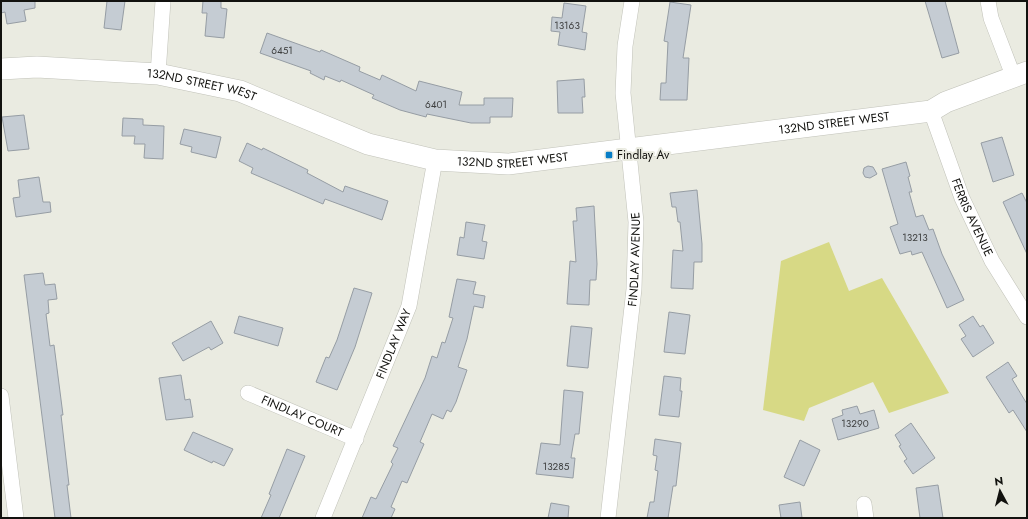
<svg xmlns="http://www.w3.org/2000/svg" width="1028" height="519" viewBox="0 0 1028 519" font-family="Jost,sans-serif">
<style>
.green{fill:#d7d985}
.building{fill:#c5ccd3;stroke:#969da4}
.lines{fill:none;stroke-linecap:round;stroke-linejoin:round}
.street-casing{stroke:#c1c2b9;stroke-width:16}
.secondary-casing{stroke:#c1c2b9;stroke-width:22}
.street{stroke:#fff;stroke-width:15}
.secondary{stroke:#fff;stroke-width:21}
.poi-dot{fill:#087dc6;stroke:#eaebe1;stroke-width:1.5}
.labels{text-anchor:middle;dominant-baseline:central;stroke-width:4;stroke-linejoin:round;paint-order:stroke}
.number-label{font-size:10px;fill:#3f4040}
.street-label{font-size:12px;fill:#12120f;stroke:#eaebe1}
.poi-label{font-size:12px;fill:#12120f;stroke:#eaebe1;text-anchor:start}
</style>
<rect width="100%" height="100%" fill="#eaebe1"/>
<!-- green -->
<path class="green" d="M 829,242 L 849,291 L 882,278 L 949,393 L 889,413 L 873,382 L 809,408 L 804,421 L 763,410 L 781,261 Z"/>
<!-- building -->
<path class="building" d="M 1,1 L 35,1 L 35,8 L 24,10 L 26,21 L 7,24 L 5,12 L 1,13 Z
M 107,1 L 125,1 L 121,30 L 104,28 Z
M 203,1 L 221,1 L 221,8 L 227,9 L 224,38 L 205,36 L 207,13 L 202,13 Z
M 925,1 L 945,1 L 959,53 L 942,58 Z
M 670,2 L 691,5 L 683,58 L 689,58 L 687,100 L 660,100 L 661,83 L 666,83 L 668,42 L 664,41 Z
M 564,3 L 586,6 L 582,32 L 587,33 L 585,50 L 558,45 L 560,32 L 551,31 L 552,17 L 562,18 Z
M 267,33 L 320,52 L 321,50 L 360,67 L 359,71 L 380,80 L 382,75 L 416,91 L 419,81 L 462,92 L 459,105 L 484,105 L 484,98 L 513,98 L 512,117 L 490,117 L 490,123 L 471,123 L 427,114 L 426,117 L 400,110 L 372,98 L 374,95 L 341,80 L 340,82 L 325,76 L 324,80 L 310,73 L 311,71 L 260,53 Z
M 584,79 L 585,97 L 582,97 L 583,113 L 558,113 L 557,81 Z
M 24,115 L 29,149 L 8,151 L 2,117 Z
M 123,118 L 143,119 L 143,125 L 164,126 L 163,159 L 144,158 L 145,144 L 134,144 L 135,136 L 122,136 Z
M 184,129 L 221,137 L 216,158 L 191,152 L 192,147 L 180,144 Z
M 1002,137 L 1014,175 L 993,182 L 981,143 Z
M 247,143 L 262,150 L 263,148 L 308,170 L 307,173 L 343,192 L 345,186 L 388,201 L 382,220 L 325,199 L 323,204 L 251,173 L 253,168 L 239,161 Z
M 906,162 L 910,176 L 908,177 L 912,192 L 909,192 L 916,217 L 923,215 L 929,230 L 933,229 L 942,254 L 964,300 L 947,308 L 922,252 L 912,255 L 911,251 L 900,254 L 890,227 L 898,224 L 882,169 Z
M 868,166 L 873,167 L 877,174 L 870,178 L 865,177 L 863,173 L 864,168 Z
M 39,177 L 43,202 L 50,202 L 51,212 L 16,217 L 13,198 L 20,197 L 18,180 Z
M 697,190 L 702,244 L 702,262 L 694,262 L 693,289 L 671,288 L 673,250 L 683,251 L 680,222 L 678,222 L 676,207 L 672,207 L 670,193 Z
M 1022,193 L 1027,203 L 1027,254 L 1003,202 Z
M 594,206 L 597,264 L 596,280 L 590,280 L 589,305 L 567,304 L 570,261 L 576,262 L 573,221 L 577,221 L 576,208 Z
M 466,222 L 485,225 L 482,241 L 487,242 L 484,259 L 457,255 L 460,237 L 464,238 Z
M 43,273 L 45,285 L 55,284 L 57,299 L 48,300 L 49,313 L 46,314 L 50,346 L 54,345 L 63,415 L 61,415 L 69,485 L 67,485 L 71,518 L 55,518 L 24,275 Z
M 457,279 L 476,282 L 473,294 L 485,296 L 483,308 L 474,306 L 467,339 L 458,367 L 467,370 L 456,402 L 451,412 L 447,410 L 443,419 L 432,414 L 420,442 L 424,444 L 407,483 L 402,481 L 391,507 L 395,509 L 391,518 L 362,518 L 371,497 L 376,499 L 393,464 L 391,462 L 398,448 L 393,446 L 425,378 L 432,356 L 437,358 L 442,342 L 445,343 L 453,318 L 449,317 Z
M 354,288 L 372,293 L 355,347 L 337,390 L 316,382 L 326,357 L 329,358 L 337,340 Z
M 669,312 L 690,315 L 685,354 L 664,352 Z
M 239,316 L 283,328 L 278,346 L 234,333 Z
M 973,316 L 980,327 L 983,325 L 994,343 L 973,357 L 961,339 L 966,336 L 959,325 Z
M 211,321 L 223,343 L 211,350 L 209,347 L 183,361 L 172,343 Z
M 571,326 L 592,328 L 588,368 L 567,366 Z
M 1008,362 L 1017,376 L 1012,379 L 1027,404 L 1027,432 L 1013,410 L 1009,413 L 986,377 Z
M 181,375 L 185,400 L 190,399 L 193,417 L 166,420 L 159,378 Z
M 664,376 L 681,378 L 680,391 L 682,391 L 679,417 L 659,415 Z
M 564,390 L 583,392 L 579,434 L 575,434 L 571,458 L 575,458 L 573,478 L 536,474 L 541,443 L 560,445 Z
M 857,406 L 860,414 L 874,410 L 879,428 L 838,440 L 832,419 L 843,415 L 842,410 Z
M 911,423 L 935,458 L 913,474 L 904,461 L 907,459 L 899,446 L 901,445 L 895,435 Z
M 193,432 L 233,449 L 224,466 L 213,461 L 212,463 L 184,450 Z
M 655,439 L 681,443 L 676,486 L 673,486 L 668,518 L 647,518 L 650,502 L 654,502 L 658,471 L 655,470 L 657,456 L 653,455 Z
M 800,440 L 820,450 L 804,486 L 784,477 Z
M 287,449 L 305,456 L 279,518 L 261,518 L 271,495 L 269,494 Z
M 938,485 L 943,518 L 920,518 L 916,488 Z
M 800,502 L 802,518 L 781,518 L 779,505 Z
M 551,503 L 569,506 L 568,518 L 548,518 Z"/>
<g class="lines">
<defs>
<g id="street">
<path d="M 988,1 L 991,18 L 1014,78"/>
<path d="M 158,74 L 163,1"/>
<path id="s1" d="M 931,111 L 962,198 L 992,261 L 1027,317"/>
<path id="s2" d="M 248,393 L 356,439"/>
<path d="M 1,396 L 16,518"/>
<path d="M 864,504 L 866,518"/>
<path id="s3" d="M 323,518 L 409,306 L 435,160"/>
<path id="s4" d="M 608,518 L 634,289 L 636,222 L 623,93 L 625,46 L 632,1"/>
</g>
<g id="secondary">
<path id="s5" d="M 1,69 L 37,67 L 158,74 L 240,91 L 368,144 L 435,160 L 508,164 L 931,111 L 946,102 L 1027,72"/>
</g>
</defs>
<!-- street casing -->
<use href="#street" class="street-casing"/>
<!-- secondary casing -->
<use href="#secondary" class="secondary-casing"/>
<!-- street -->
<use href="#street" class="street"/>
<!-- secondary -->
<use href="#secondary" class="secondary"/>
</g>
<!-- markers -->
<rect class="poi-dot" x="605" y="151" width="8" height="8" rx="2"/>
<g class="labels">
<!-- number labels -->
<g class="number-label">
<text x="567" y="25">13163</text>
<text x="282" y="50">6451</text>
<text x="436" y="104">6401</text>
<text x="915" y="237">13213</text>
<text x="855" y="423">13290</text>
<text x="556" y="466">13285</text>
</g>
<!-- street labels -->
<g class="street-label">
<text stroke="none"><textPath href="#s5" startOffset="202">132ND STREET WEST</textPath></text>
<text stroke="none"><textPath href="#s5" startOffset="850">132ND STREET WEST</textPath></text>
<text stroke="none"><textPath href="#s5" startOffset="526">132ND STREET WEST</textPath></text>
<text stroke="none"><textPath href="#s1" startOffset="114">FERRIS AVENUE</textPath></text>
<text stroke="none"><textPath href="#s4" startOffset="260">FINDLAY AVENUE</textPath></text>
<text stroke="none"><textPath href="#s3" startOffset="188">FINDLAY WAY</textPath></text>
<text stroke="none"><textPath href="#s2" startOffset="59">FINDLAY COURT</textPath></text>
</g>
<!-- poi labels -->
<g class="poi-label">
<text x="617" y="155">Findlay Av</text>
</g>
</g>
<!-- border -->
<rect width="1028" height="519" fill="none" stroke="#12120f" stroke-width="4"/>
<!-- north arrow -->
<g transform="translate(1000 491) rotate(353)" stroke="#eaebe1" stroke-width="3" paint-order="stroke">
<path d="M0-3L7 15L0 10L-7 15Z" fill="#12120f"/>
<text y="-6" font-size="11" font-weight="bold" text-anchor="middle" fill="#12120f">N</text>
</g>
</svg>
